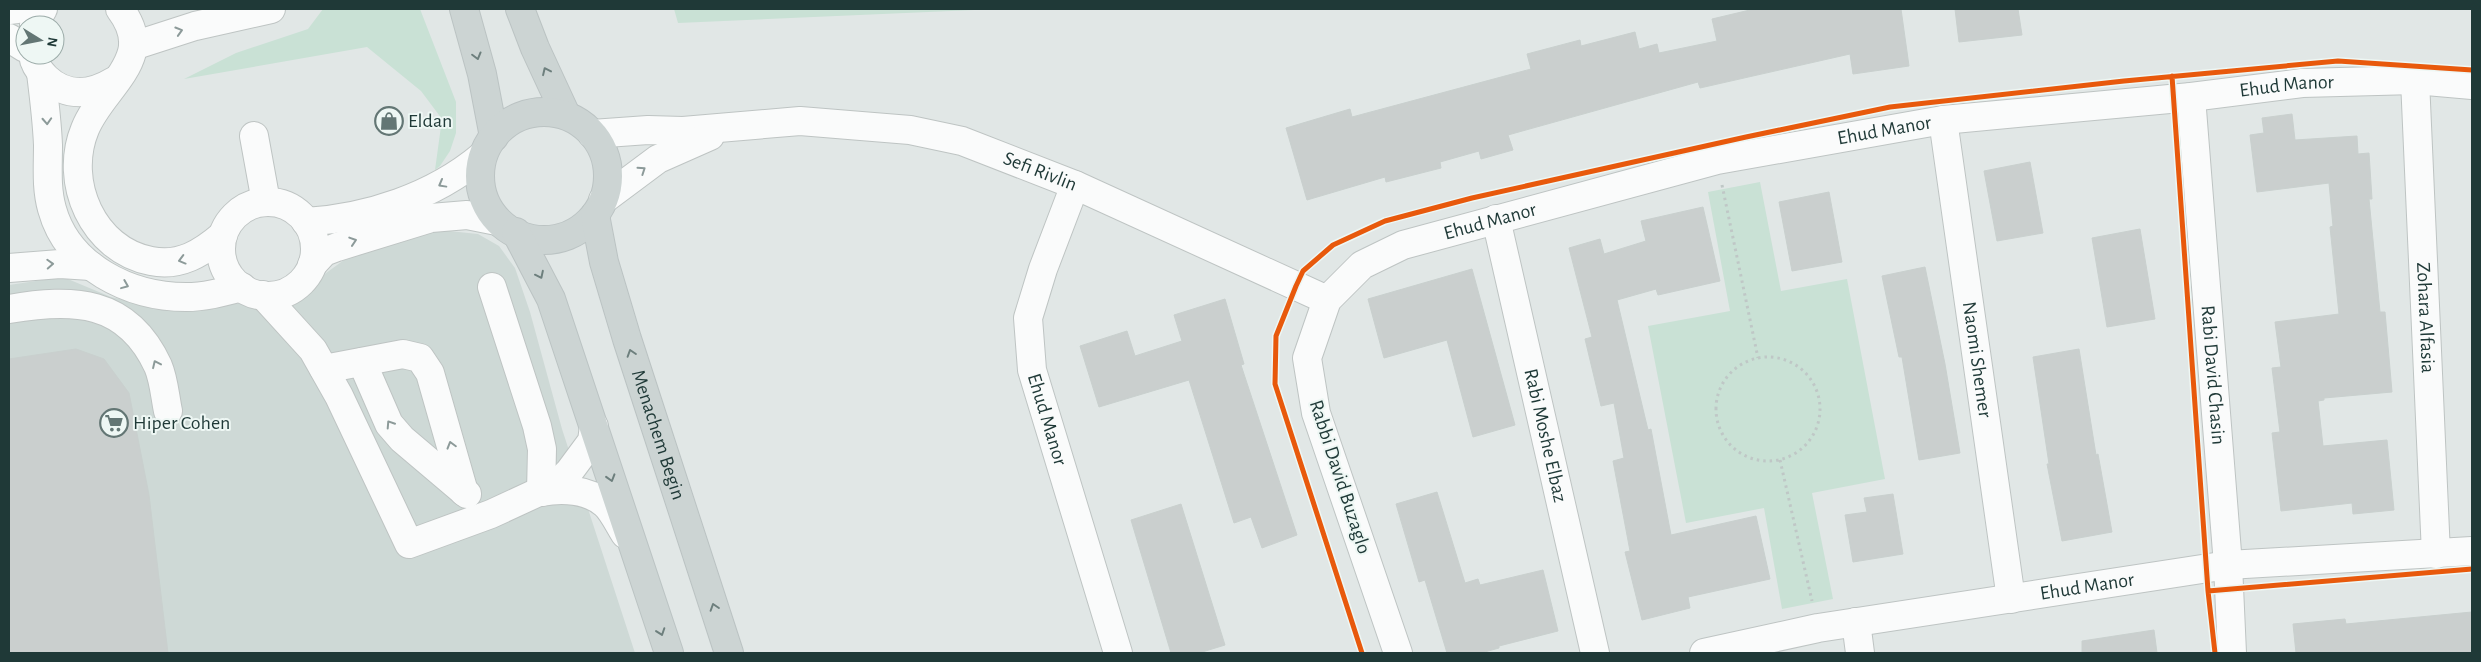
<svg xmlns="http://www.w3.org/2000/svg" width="2481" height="662" viewBox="0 0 2481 662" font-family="'Alegreya Sans',sans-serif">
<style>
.built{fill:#ced9d6}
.green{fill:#c9e1d5}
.building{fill:#cacfce;stroke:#c9d0ce}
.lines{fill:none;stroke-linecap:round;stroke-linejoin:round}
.minor-casing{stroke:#bec4c3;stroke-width:30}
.major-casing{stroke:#bbc3c3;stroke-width:30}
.path{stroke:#bfc7c6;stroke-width:3;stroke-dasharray:2.5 4;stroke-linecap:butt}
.minor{stroke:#fafbfb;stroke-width:28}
.major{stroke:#ccd4d3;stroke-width:28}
.cycleway-casing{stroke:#eef7f4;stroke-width:8}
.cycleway{stroke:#e8590c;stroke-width:5}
.oneway{stroke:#8c9a99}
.oneway2{stroke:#6d7f7d}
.labels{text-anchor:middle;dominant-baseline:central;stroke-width:4;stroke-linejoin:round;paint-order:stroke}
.street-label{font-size:20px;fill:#1f3937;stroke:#eef7f4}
.poi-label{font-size:20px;fill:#1f3937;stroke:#eef7f4;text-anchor:start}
</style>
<rect width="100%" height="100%" fill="#e1e7e6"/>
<!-- built -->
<path class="built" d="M 439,230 L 478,234 L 499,246 L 515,268 L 530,312 L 562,429 L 635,653 L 9,653 L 9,285 L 63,277 L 111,297 L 137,303 L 192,306 L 256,303 L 304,289 L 344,260 L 400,238 Z"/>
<!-- green -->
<path class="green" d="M 323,9 L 420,9 L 456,102 L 456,133 L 450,151 L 440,166 L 435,170 L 442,119 L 421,91 L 367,47 L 184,79 L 236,53 L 308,29 Z
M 674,9 L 997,9 L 678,23 Z
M 1760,182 L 1781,291 L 1847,279 L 1885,479 L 1812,493 L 1833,599 L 1782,609 L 1764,508 L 1686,523 L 1648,326 L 1730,311 L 1708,192 Z"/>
<!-- building -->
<path class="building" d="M 1754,9 L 1901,9 L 1909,66 L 1853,74 L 1850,54 L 1700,88 L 1698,82 L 1508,135 L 1513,150 L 1481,159 L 1479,151 L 1440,162 L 1441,168 L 1386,182 L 1385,177 L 1307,200 L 1286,128 L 1350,109 L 1352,117 L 1531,69 L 1527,54 L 1580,40 L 1581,46 L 1635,32 L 1639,49 L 1657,44 L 1659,53 L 1717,41 L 1712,19 Z
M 1955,9 L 2018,9 L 2022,35 L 1959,42 Z
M 2292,114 L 2295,140 L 2357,136 L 2358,154 L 2369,153 L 2372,199 L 2369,199 L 2380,312 L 2385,312 L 2392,392 L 2324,398 L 2324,400 L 2318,401 L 2323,446 L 2387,440 L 2394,510 L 2353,514 L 2352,503 L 2281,511 L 2272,433 L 2280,432 L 2272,368 L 2281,367 L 2275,322 L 2339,314 L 2330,227 L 2333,226 L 2329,183 L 2257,192 L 2250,135 L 2264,133 L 2262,118 Z
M 2030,162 L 2043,233 L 1997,241 L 1984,171 Z
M 1829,192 L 1842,262 L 1792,271 L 1779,202 Z
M 1703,207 L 1720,281 L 1658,295 L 1656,289 L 1617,300 L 1648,430 L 1651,429 L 1671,535 L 1756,516 L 1770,579 L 1688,597 L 1690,608 L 1642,620 L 1625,552 L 1630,551 L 1613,461 L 1624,458 L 1614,403 L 1601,406 L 1585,339 L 1592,337 L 1569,248 L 1600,239 L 1604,254 L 1646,241 L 1641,221 Z
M 2140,229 L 2155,319 L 2107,327 L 2092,238 Z
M 1925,267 L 1945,364 L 1960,453 L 1919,460 L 1902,357 L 1899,357 L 1882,276 Z
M 1472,269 L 1515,425 L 1473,437 L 1447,340 L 1384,358 L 1368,299 Z
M 1225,299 L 1244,364 L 1241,365 L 1297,535 L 1262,548 L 1251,517 L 1234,523 L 1189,380 L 1099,407 L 1080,346 L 1127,331 L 1135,356 L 1182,341 L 1174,315 Z
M 76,349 L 104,359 L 129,393 L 149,495 L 168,653 L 9,653 L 9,359 Z
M 2079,349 L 2096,455 L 2098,454 L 2112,532 L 2062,541 L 2047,464 L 2049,464 L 2033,357 Z
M 1437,492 L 1465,583 L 1478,579 L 1480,585 L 1543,570 L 1558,631 L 1499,646 L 1499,648 L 1481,653 L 1447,653 L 1425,580 L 1419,582 L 1396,504 Z
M 1893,494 L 1903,554 L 1853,562 L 1845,515 L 1867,512 L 1864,498 Z
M 1181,504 L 1225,645 L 1199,653 L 1171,653 L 1131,520 Z
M 2472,612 L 2472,653 L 2296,653 L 2293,624 L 2345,619 L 2346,624 Z
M 2154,630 L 2157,653 L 2082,653 L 2082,641 Z"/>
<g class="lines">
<defs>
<g id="minor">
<path d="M 120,9 C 129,21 136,36 132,52 C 125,79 96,101 85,129 C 63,182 93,250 151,261 C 180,267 202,253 223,235"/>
<path d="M 9,10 L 17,9"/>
<path d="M 34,25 L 43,9"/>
<path d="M 9,38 L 25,48"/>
<path d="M 133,46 L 195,26 L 271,9"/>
<path d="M 33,55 C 34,64 40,72 46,78 C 67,98 91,95 114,81"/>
<path d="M 41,73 C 44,97 47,121 48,145 C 48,167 46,188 52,209 C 68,267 130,297 186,297 C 205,297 223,292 242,287"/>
<path id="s1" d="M 2415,80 L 2436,554"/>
<path id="s2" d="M 2191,97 L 2228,565 L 2232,653"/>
<path id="s3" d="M 1943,120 L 2011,599"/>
<path id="s4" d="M 592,134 L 648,130 L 683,131 L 800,121 L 910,130 L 962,141 L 1075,185 L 1327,300"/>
<path d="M 254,136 L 266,202"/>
<path id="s5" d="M 1075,185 L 1043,269 L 1028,318 L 1032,370 L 1118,653"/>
<path d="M 603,200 L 658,159 L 710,136"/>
<circle cx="268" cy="249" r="47"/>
<path id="s6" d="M 1496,219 L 1595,653"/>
<path d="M 306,222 C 368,218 433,197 482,156"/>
<path d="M 312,265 L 324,252 L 337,247 L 431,218 L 467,215 L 497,221"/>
<path d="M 9,268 L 60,264 L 91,266"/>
<path d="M 492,287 L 537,426 L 542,449 L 541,492"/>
<path d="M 263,295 L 313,350 L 339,396 L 409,544 L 491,514 L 558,483 L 569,472 L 592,441 L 594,426"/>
<path d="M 9,309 C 73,298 127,299 158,366 C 164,380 165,397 168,411"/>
<path d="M 362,362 L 389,424 L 402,439 L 467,494"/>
<path d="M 324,369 L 403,354 L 420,358 L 430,373 L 464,492"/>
<path d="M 541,492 C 562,488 588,489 605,504 C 613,511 619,525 625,534"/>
<path d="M 1856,622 L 1860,653"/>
<path id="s7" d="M 1398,653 L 1316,413 L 1307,358 L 1327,300 L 1362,265 L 1403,245 L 1717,160 L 1943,120 L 2191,97 L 2302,83 L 2415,80 L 2472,85"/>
<path id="s8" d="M 1704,653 L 1818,628 L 2228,565 L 2472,551"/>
</g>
<g id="major">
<path d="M 464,9 L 482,74 L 494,137"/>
<path d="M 520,9 L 535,48 L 566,115"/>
<circle cx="544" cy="176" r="64"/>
<path id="s9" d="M 595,215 L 604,262 L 627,339 L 729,653"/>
<path d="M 516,232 L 551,299 L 669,653"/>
</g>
</defs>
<!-- minor casing -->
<use href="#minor" class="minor-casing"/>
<!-- major casing -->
<use href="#major" class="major-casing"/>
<!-- path -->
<path class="path" d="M 1722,185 L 1758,358
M1716 409a52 52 0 1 1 104 0a52 52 0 1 1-104 0Z
M 1780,460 L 1812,601"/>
<!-- minor -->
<use href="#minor" class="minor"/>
<!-- major -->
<use href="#major" class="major"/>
<defs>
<path id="cycleway" d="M 2172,76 L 2208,591
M 1362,653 L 1275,384 L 1276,336 L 1296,286 L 1303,271 L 1333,245 L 1385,221 L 1472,198 L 1746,137 L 1890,107 L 2124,81 L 2338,61 L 2472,70
M 2215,653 L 2208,591 L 2472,569"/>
</defs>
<!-- cycleway casing -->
<use href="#cycleway" class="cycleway-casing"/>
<!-- cycleway -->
<use href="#cycleway" class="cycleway"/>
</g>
<!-- one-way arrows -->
<defs><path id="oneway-chevron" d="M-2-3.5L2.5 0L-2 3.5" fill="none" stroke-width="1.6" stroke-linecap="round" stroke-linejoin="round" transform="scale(1.25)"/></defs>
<g class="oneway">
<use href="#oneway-chevron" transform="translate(179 31) rotate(-17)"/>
<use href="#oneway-chevron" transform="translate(47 121) rotate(87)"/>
<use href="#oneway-chevron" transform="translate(642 170) rotate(-34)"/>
<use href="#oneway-chevron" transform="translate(442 184) rotate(151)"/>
<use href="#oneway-chevron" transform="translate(353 241) rotate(-18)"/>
<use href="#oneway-chevron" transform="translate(182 260) rotate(165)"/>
<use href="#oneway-chevron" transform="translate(50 264) rotate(-3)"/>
<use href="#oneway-chevron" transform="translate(125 285) rotate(22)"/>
<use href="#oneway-chevron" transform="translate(156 364) rotate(-115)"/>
<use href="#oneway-chevron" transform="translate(390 424) rotate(-123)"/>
<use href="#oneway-chevron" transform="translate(451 445) rotate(-106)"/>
</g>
<g class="oneway2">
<use href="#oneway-chevron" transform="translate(477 56) rotate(75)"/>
<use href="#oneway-chevron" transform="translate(546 71) rotate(-115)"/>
<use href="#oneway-chevron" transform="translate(540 275) rotate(64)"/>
<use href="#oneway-chevron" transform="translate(631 353) rotate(-108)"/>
<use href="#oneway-chevron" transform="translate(611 478) rotate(73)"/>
<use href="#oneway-chevron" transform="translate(714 607) rotate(-108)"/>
<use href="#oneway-chevron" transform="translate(661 632) rotate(71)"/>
</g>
<!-- icons -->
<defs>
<symbol id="shop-ring" viewBox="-11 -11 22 22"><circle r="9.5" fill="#eef7f4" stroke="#637674" stroke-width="1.5"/><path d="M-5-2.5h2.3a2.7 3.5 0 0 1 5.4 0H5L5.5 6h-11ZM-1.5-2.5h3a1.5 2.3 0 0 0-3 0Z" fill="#637674"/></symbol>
<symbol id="supermarket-ring" viewBox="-11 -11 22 22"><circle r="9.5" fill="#eef7f4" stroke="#637674" stroke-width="1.5"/><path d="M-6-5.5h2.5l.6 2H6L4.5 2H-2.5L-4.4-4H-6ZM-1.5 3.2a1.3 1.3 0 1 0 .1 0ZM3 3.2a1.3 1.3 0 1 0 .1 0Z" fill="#637674"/></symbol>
</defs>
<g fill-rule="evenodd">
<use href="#shop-ring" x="373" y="105" width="32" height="32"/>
<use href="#supermarket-ring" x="98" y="407" width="32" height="32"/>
</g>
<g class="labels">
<!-- street labels -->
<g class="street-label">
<text stroke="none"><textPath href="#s7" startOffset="1366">Ehud Manor</textPath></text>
<text stroke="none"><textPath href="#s7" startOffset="961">Ehud Manor</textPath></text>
<text stroke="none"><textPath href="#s4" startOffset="456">Sefi Rivlin</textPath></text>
<text stroke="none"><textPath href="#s7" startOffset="556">Ehud Manor</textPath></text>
<text stroke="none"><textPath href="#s1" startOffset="238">Zohara Alfasia</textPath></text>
<text stroke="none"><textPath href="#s3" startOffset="242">Naomi Shemer</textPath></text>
<text stroke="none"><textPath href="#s2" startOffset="279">Rabi David Chasin</textPath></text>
<text stroke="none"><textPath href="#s5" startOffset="245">Ehud Manor</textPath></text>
<text stroke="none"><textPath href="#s9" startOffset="229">Menachem Begin</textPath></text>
<text stroke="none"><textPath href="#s6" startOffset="222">Rabi Moshe Elbaz</textPath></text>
<text transform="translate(1340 477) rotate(72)">Rabbi David Buzaglo</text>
<text stroke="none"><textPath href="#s8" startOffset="389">Ehud Manor</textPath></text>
</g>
<!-- poi labels -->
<g class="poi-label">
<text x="408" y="121">Eldan</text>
<text x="133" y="423">Hiper Cohen</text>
</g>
</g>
<!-- border -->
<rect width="2481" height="662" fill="none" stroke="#1f3937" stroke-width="20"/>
<!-- north arrow -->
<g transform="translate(40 40) rotate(100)"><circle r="24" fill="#eef7f4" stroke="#9baba8"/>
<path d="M0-4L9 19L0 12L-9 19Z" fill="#637674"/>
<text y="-8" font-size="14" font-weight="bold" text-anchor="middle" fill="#1f3937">N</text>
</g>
</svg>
